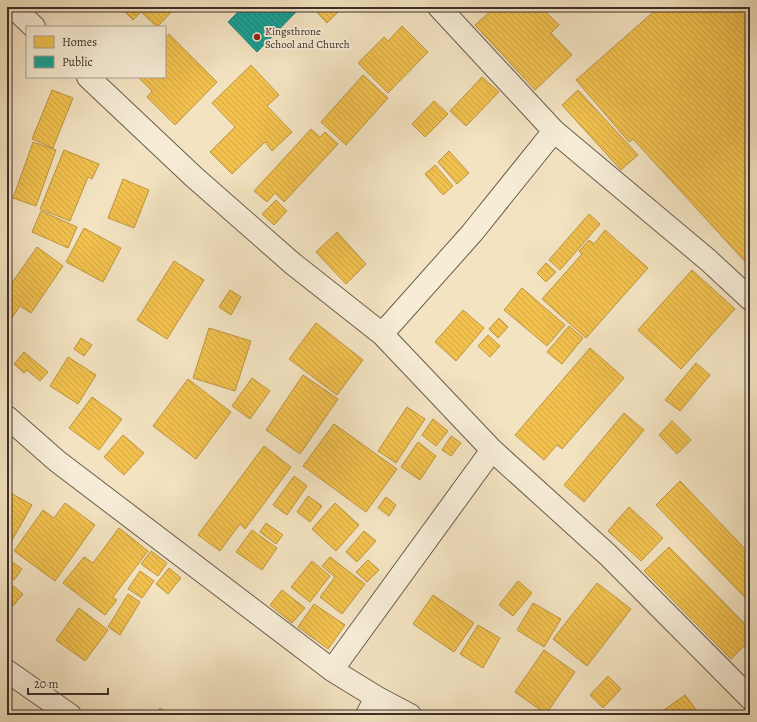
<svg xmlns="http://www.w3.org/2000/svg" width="757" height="722" viewBox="0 0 757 722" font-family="Alegreya,serif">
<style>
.homes{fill:url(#homes-back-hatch);stroke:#bb9543}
.public{fill:url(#public-back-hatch);stroke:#228077}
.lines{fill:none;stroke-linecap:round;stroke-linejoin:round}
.street-casing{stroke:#6a5c50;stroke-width:24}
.street{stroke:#f7edd7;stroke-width:22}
.poi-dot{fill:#8f2418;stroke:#f7edd7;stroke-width:1.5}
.labels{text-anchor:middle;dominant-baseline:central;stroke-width:4;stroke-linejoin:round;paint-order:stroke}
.poi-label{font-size:11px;fill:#3c2f2a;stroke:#f7edd7;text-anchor:start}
</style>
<defs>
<pattern id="homes-back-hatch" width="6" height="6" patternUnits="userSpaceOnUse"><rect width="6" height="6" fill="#f2c14e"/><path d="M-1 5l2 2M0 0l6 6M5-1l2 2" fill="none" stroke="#d0a644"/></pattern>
<pattern id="public-back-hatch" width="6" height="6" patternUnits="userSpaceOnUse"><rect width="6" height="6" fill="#17a398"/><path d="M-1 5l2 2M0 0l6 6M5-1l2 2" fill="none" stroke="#16857c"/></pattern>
</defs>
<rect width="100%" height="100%" fill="#f3e3c1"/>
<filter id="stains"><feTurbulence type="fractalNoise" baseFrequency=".005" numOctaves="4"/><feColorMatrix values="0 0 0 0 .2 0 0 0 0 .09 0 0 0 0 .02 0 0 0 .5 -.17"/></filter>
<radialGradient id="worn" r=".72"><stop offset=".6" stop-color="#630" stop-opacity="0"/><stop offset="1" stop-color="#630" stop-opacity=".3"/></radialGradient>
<!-- homes -->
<path class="homes" d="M 51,7 L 61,7 L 57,12 Z
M 120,7 L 176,7 L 157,27 L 141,12 L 133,20 Z
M 312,7 L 343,7 L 327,23 Z
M 495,7 L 529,7 L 531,10 L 535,7 L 541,7 L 559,25 L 551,33 L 572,55 L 535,90 L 475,25 Z
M 659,7 L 750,7 L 750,267 L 633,139 L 629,142 L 576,80 Z
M 402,26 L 428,52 L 388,93 L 358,63 L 384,37 L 388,41 Z
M 169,34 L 217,82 L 175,125 L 147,97 L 152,91 L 138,77 L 165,77 L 165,39 Z
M 251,65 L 279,95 L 267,106 L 292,132 L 272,151 L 265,142 L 232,174 L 210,152 L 235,127 L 212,103 Z
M 363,75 L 388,98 L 346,145 L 321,122 Z
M 482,77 L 499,92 L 466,126 L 450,111 Z
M 52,90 L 73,98 L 53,148 L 32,139 Z
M 578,90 L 638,155 L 621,170 L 562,105 Z
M 434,101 L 448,114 L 425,137 L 412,124 Z
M 311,129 L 320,137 L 325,132 L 338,144 L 284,202 L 275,193 L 267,202 L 254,191 Z
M 33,142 L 56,150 L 36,206 L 13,198 Z
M 64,150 L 99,164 L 92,179 L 88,177 L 70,221 L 40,209 Z
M 449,151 L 469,173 L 457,184 L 438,162 Z
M 435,165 L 453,186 L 443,195 L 425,174 Z
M 123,179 L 149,190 L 134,228 L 108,218 Z
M 276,200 L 287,211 L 274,225 L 262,214 Z
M 41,211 L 77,227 L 68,248 L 32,232 Z
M 589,214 L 600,224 L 560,270 L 549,260 Z
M 84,228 L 121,248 L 103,282 L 66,262 Z
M 605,230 L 648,268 L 586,338 L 542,299 L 582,254 L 579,251 L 589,240 L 594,244 Z
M 337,232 L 366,264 L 346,284 L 316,252 Z
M 37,247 L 63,266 L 31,313 L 20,306 L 9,322 L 7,321 L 7,290 Z
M 174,261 L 204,280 L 167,339 L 137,320 Z
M 546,263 L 556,272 L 546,282 L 537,273 Z
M 692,270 L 735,309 L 681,369 L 638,330 Z
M 522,288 L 565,325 L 547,346 L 504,310 Z
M 230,290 L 241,297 L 231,315 L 219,307 Z
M 463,310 L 484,328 L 456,361 L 435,342 Z
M 499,318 L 508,327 L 498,338 L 489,329 Z
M 316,323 L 363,360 L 337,395 L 289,359 Z
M 569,326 L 583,338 L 562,364 L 547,352 Z
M 209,328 L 251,341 L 235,391 L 193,378 Z
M 488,335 L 500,346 L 490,357 L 478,346 Z
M 81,338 L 92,345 L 84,356 L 74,349 Z
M 590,348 L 624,378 L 562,449 L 557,445 L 544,460 L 515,435 Z
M 24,352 L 48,372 L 40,381 L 27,370 L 24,373 L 14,364 Z
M 68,357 L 96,375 L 78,404 L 50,386 Z
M 696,363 L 710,375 L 680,411 L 665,400 Z
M 303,375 L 338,399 L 300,454 L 266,430 Z
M 252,378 L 270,391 L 250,419 L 232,406 Z
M 188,379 L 231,412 L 196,459 L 153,426 Z
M 92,397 L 122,419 L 99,450 L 69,428 Z
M 407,407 L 425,419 L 396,463 L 378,451 Z
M 624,413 L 644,430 L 584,502 L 564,485 Z
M 433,419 L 448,431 L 436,446 L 422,435 Z
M 672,421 L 691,440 L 677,454 L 659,435 Z
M 334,424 L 397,469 L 366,512 L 303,466 Z
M 123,435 L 144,453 L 124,475 L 104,457 Z
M 451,436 L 461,443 L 451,456 L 442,450 Z
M 418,442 L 436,456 L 420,480 L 401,467 Z
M 264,446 L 291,467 L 245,529 L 240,524 L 220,551 L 198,535 Z
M 294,476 L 307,486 L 287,515 L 273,505 Z
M 680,481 L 750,554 L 750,603 L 656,505 Z
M 7,491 L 32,505 L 11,542 L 7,539 Z
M 308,496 L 322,506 L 310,522 L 297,512 Z
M 386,497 L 396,505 L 389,516 L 378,508 Z
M 65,503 L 95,525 L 55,581 L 14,551 L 43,510 L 54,518 Z
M 335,503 L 359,525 L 336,551 L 312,529 Z
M 629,507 L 663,538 L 641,561 L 608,531 Z
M 266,523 L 283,535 L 276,544 L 260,532 Z
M 119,528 L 148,551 L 113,597 L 117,600 L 105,615 L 63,583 L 84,557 L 93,563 Z
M 252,530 L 277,548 L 262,570 L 236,552 Z
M 364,531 L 376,541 L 357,562 L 346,552 Z
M 669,547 L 750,629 L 750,640 L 731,659 L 644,571 Z
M 151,551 L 167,563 L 158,576 L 141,564 Z
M 330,557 L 365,584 L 342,614 L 320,597 L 335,577 L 322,566 Z
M 368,560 L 379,570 L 367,582 L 356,572 Z
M 11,561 L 22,569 L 14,580 L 7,575 L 7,567 Z
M 312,561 L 330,576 L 310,602 L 291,587 Z
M 169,568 L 181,578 L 168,594 L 156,584 Z
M 140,571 L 154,581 L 142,598 L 128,589 Z
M 7,581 L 23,594 L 13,606 L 7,601 Z
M 518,581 L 532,593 L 513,616 L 499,605 Z
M 597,583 L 631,609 L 587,666 L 553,639 Z
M 282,590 L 305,608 L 292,623 L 270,605 Z
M 128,594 L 140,602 L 120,635 L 108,627 Z
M 433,595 L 474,623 L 454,652 L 413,624 Z
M 533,603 L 561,619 L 544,647 L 517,630 Z
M 314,604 L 345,625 L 328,649 L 298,627 Z
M 79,608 L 108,630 L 85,661 L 56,640 Z
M 478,625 L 500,638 L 483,668 L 460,654 Z
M 544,650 L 575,672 L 546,714 L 515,692 Z
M 608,676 L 621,689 L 603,708 L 590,695 Z
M 685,695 L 700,715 L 657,715 Z
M 160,708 L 170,715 L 155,715 Z"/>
<!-- public -->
<path class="public" d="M 243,7 L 294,7 L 292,8 L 296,12 L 257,52 L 228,22 Z"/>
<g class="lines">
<defs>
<path id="street" d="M 13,7 L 34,27
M 439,7 L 554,131 L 708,260 L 750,299
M 88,77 L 194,177 L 292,263 L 382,334 L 492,450 L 332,670 L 376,697 L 367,715
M 382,334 L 472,233 L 554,131
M 7,417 L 57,461 L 332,670
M 492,450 L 608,555 L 750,698
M 7,671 L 70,715
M 376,697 L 410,715"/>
</defs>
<!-- street casing -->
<use href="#street" class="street-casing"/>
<!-- street -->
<use href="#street" class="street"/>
</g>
<!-- markers -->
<circle class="poi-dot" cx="257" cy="37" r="4"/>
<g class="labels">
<!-- poi labels -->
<g class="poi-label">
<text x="265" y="31">Kingsthrone<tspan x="265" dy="13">School and Church</tspan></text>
</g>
</g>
<!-- margin -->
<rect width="757" height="722" fill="none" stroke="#f3e3c1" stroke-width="24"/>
<rect x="8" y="8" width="741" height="706" fill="none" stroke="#3c2f2a" stroke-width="2"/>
<rect x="12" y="12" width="733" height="698" fill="none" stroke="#3c2f2a"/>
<!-- legend -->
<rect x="26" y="26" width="140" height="52" fill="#f7edd7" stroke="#aca192"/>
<rect x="34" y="36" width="20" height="12" fill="#f2c14e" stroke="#aca192"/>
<text x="62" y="46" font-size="12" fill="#3c2f2a">Homes</text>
<rect x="34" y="56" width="20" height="12" fill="#17a398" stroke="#aca192"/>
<text x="62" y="66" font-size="12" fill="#3c2f2a">Public</text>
<!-- scale -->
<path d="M28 688v6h80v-6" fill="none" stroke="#3c2f2a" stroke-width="2"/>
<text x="34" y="688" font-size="12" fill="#3c2f2a" stroke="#f7edd7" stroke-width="3" paint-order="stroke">20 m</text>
<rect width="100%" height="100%" filter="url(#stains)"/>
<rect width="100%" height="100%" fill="url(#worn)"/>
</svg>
